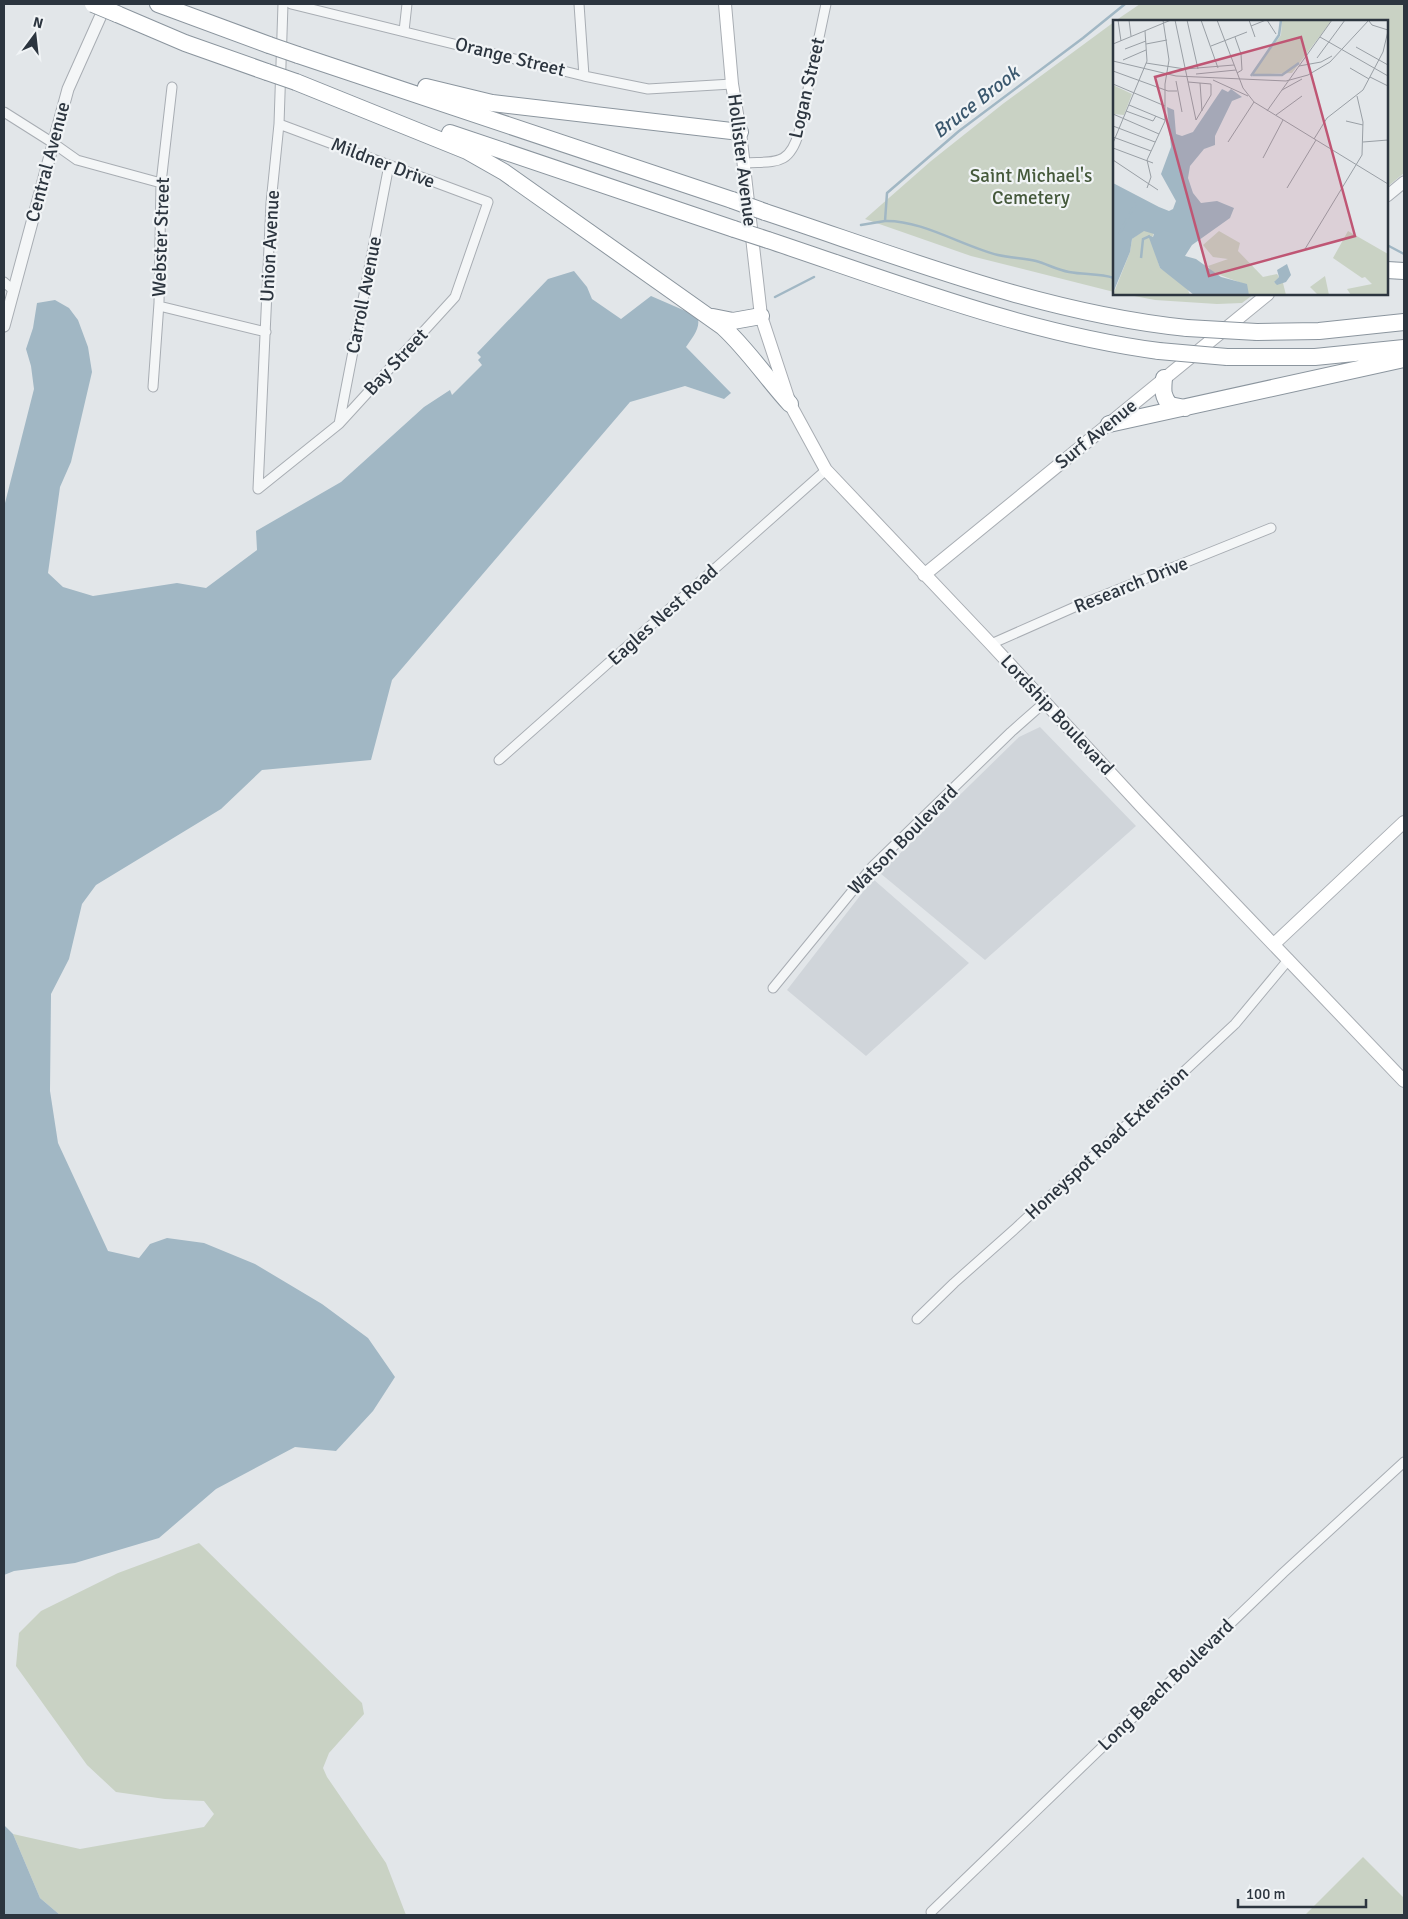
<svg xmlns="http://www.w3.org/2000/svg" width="1408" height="1919" viewBox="0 0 1408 1919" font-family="Signika,sans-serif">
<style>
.built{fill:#d0d5da}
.green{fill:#c9d2c4}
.water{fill:#a1b7c4}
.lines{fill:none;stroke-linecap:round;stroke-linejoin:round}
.stream{stroke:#a1b7c4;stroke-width:2.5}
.minor-casing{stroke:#a8adb3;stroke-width:11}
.tertiary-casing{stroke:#a8adb3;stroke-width:13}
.secondary-casing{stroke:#a8adb3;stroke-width:14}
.motorway-casing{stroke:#8b959e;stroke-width:18}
.minor{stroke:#f4f6f7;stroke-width:9}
.tertiary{stroke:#f4f6f7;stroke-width:11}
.secondary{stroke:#fff;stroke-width:12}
.motorway{stroke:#fff;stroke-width:16}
.motorway-bridge-casing{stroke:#8b959e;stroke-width:18;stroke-linecap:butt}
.motorway-bridge{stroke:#fff;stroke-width:16}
.labels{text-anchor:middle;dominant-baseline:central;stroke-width:4.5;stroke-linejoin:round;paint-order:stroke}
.street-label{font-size:19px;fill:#2c353f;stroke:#f1f4f6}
.park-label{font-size:19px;fill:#45593b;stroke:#f1f4f6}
.water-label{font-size:20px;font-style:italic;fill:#3b586e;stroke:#f1f4f6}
.inset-river{fill:none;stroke:#a1b7c4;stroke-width:2.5}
.inset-road{fill:none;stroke:#999fa5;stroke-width:1}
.view{fill:#bf5674;fill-opacity:0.15;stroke:#bf5674;stroke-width:2.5}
.inset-edge{fill:none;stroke:#2c353f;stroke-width:2.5}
</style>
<rect width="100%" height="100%" fill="#e2e6e9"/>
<!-- built -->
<path class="built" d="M 1040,727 L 1136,826 L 985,960 L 880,873 L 1019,737 Z
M 873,879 L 969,963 L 866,1056 L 787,990 Z"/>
<!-- green -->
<path class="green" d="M 1140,4 L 1404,4 L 1404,173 L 1387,187 L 1387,21 L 1115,21 Z
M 1114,22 L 1114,292 L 971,256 L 865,219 L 931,161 L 1004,103 Z
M 1124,294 L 1254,294 L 1242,303 L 1217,304 L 1155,300 Z
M 199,1543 L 362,1703 L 364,1714 L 329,1753 L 323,1768 L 327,1777 L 386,1863 L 406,1915 L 60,1915 L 40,1898 L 13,1834 L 80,1849 L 204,1827 L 214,1814 L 204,1801 L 165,1799 L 116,1792 L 87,1765 L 16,1666 L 19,1633 L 41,1611 L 118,1573 Z
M 1363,1857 L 1404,1898 L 1404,1915 L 1305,1915 Z"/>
<!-- water -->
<path class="water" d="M 574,271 L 587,287 L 592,299 L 621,319 L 651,296 L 697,316 C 702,327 692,338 686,347 L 731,393 L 724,399 L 685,386 L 630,402 L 392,680 L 371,760 L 262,770 L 221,809 L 96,885 L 82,904 L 69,959 L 51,994 L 50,1091 L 58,1143 L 108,1251 L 139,1258 L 150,1244 L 167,1238 L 204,1243 L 255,1264 L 322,1304 L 368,1338 L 395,1377 L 373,1411 L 336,1451 L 295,1447 L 216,1489 L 159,1538 L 75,1563 L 14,1571 L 4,1575 L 4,507 L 34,389 L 31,366 L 26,349 L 33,328 L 37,303 L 55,300 L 69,308 L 78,320 L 88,347 L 92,372 L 71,462 L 60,487 L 48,573 L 63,587 L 93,596 L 177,583 L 206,588 L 257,550 L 256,531 L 341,482 L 424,407 L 450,390 L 452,395 L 482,365 L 478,360 L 481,357 L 477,353 L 548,279 Z
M 4,1825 L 13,1834 L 40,1898 L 60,1915 L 4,1915 Z"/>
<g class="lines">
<!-- stream -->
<path class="stream" d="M 885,221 C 922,220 962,246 998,255 C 1011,258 1024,258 1036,261 C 1047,264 1057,270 1069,272 C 1085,275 1099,273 1114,278
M 861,225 L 885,221 L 887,193 L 959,131 L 1083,38 L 1125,4
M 1387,245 L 1404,254
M 775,297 L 814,277"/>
<defs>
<path id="minor" d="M 291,4 L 584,76 L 648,89 L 732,84
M 579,4 L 584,76
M 404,31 L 407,4
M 4,112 L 53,143 L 77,160 L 161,183
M 744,163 C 775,161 789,167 799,132 L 826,4
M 4,282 L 13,290
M 159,306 L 266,332
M 153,387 L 159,303 L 161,183 L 172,87
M 339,424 L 389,165
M 258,489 L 339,424 L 455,297 L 488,202 L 279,124
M 258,489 L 271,203 L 279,124 L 283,4
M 991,644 L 1077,606 L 1271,528
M 499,760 L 826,470
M 773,988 L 872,867 L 1011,732 L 1045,702
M 917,1319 L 954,1283 L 1017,1227 L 1235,1024 L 1289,959
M 931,1912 L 1283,1573 L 1404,1462"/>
<path id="tertiary" d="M 1387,196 L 1404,182
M 4,326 L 68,89 L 106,4"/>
<path id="secondary" d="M 725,4 L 732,84 L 740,132 L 761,316 L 790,404 L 826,470 L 991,644 L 1141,806 L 1404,1081
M 924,575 L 1268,294
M 1274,944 L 1404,822"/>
<path id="motorway" d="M 158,4 L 269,45
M 117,14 L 185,43 L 267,72
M 298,55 L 732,200
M 296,82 L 467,151 L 504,172 L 723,327 C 748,350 767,379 790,404
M 426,87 L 492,103 L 740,132
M 450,133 L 734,229
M 765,212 C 904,258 1041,313 1187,328
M 768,240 C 897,283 1024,333 1159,351
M 1387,270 L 1404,271
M 713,317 L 733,321 L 761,316
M 1257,332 L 1319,331 L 1404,322
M 1227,357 L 1315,357 L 1404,348
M 1164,378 C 1163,390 1162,396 1170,405 L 1185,408
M 1109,424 L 1404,359"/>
</defs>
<!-- minor casing -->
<use href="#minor" class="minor-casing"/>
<!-- tertiary casing -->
<use href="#tertiary" class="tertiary-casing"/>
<!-- secondary casing -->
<use href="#secondary" class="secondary-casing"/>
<!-- motorway casing -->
<use href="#motorway" class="motorway-casing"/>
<!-- minor -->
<use href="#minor" class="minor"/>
<!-- tertiary -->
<use href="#tertiary" class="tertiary"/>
<!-- secondary -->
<use href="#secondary" class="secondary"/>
<!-- motorway -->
<use href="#motorway" class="motorway"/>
<defs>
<path id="motorway-bridge" d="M 93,4 L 117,14
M 269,45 L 298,55
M 267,72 L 296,82
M 732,200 L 765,212
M 734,229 L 768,240
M 1187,328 L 1257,332
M 1159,351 L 1227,357"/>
</defs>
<!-- motorway-bridge casing -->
<use href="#motorway-bridge" class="motorway-bridge-casing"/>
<!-- motorway-bridge -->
<use href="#motorway-bridge" class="motorway-bridge"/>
</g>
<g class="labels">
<!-- street labels -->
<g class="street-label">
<text transform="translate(510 57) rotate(14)">Orange Street</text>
<text transform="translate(807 88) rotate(-77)">Logan Street</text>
<text transform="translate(742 160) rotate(83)">Hollister Avenue</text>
<text transform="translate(48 162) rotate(-75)">Central Avenue</text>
<text transform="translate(383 163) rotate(21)">Mildner Drive</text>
<text transform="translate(161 237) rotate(-88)">Webster Street</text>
<text transform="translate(270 246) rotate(-87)">Union Avenue</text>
<text transform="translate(364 295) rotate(-79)">Carroll Avenue</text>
<text transform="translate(396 362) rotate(-47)">Bay Street</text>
<text transform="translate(1096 434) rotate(-39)">Surf Avenue</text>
<text transform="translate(1131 585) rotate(-22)">Research Drive</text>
<text transform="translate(663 615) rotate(-42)">Eagles Nest Road</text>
<text transform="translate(1057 715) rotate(47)">Lordship Boulevard</text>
<text transform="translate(903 840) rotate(-45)">Watson Boulevard</text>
<text transform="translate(1107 1143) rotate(-43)">Honeyspot Road Extension</text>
<text transform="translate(1166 1685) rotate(-44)">Long Beach Boulevard</text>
</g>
<!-- park labels -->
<g class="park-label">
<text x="1031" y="176">Saint Michael's<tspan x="1031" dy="22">Cemetery</tspan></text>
</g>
<!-- water labels -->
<g class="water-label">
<text transform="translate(976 102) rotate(-38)">Bruce Brook</text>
</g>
</g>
<!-- overview -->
<g transform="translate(1113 20)">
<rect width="275" height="275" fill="#e2e6e9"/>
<path d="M 169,0 L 219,0 L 179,53 L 138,55 L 168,15 ZM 0,65 L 19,74 L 11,95 L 0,94 ZM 31,210 L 41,213 L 38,220 L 47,248 L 73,265 L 77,275 L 0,275 L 17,232 L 19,219 ZM 106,211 L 127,223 L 125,231 L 150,257 L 164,254 L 166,257 L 161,263 L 170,263 L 173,275 L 136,275 L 131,264 L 99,252 L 95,246 L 115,239 L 100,237 L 90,225 ZM 235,211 L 275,234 L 275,275 L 238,275 L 234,269 L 259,264 L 252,257 L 249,258 L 220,238 ZM 212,256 L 216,275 L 205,275 L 197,267 Z" fill="#c9d2c4"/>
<path d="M 109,69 L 115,72 L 118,69 L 129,77 L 119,81 L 102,116 L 102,125 L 91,129 L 77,146 L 75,158 L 80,173 L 88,183 L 104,181 L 121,188 L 117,198 L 79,225 L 72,236 L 83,239 L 108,257 L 134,264 L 136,275 L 81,275 L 47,248 L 35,215 L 40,217 L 41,214 L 31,211 L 19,219 L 17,232 L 0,273 L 0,163 L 46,187 L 56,191 L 60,189 L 63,181 L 48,154 L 58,127 L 54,87 L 61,90 L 63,114 L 69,116 L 80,112 ZM 174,244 L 178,255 L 173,262 L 164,265 L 161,262 L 166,257 L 164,250 Z" fill="#a1b7c4"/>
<path class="inset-river" d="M 140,55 L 169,55 L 186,43M 138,56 L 166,15 L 168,0M 6,214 L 23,183M 28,238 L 30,219 L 37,216"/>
<path class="inset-road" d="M 5,0 L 8,21M 16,0 L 18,16M 62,0 L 83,100M 74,0 L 85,49M 88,0 L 105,48M 104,0 L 130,68 L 141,82 L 275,164M 136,0 L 142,17M 154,0 L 163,14M 256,1 L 259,5 L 275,10M 138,6 L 153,0M 122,17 L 128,34 L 129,50 L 124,53M 207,17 L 275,56M 0,24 L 58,0M 33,24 L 54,20M 98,26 L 134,12M 243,27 L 275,45M 12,29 L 33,21M 204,38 L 232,0M 10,40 L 33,30M 0,41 L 63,56 L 173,61 L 195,55 L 217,42 L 256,0M 33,43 L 72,49 L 121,45M 186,46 L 219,0M 186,46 L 208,42 L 219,36M 237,48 L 256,59M 0,51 L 55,71 L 64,71M 83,54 L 123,50M 257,57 L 275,66M 100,60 L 135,76M 63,61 L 69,92M 75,62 L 98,64 L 98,75 L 83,100M 87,63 L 89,91M 0,64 L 52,86M 169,70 L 189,59M 16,85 L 52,100M 13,91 L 40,101 L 43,96M 154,91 L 186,46M 0,94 L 46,114M 163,95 L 189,76M 233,101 L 250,105M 0,106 L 42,122M 0,117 L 38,131M 201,119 L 214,98 L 250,70 L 270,32 L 275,11M 115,122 L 141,82M 250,122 L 275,120M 0,123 L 34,41 L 32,11M 0,128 L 40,143M 150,138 L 170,100M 0,140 L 45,170M 34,168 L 38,157 L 34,140 L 52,101 L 52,64 L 56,40 L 50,0M 174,168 L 203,120M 192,229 L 249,135 L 250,102 L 244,76"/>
<path class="view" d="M 188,17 L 242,216 L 96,256 L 42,57 Z"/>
<rect width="275" height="275" class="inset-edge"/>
</g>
<!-- border -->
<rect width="1408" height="1919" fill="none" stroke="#2c353f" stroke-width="10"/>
<!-- north arrow -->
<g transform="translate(35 35) rotate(15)" stroke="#f1f4f6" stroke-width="4" paint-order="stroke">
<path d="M0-4L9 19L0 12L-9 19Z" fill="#2c353f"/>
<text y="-8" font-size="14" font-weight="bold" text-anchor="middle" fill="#2c353f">N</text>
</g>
<!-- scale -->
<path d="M1238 1899v8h128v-8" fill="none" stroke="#2c353f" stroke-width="2.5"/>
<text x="1246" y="1899" font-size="15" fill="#2c353f" stroke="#f1f4f6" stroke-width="4" paint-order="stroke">100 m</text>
</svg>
